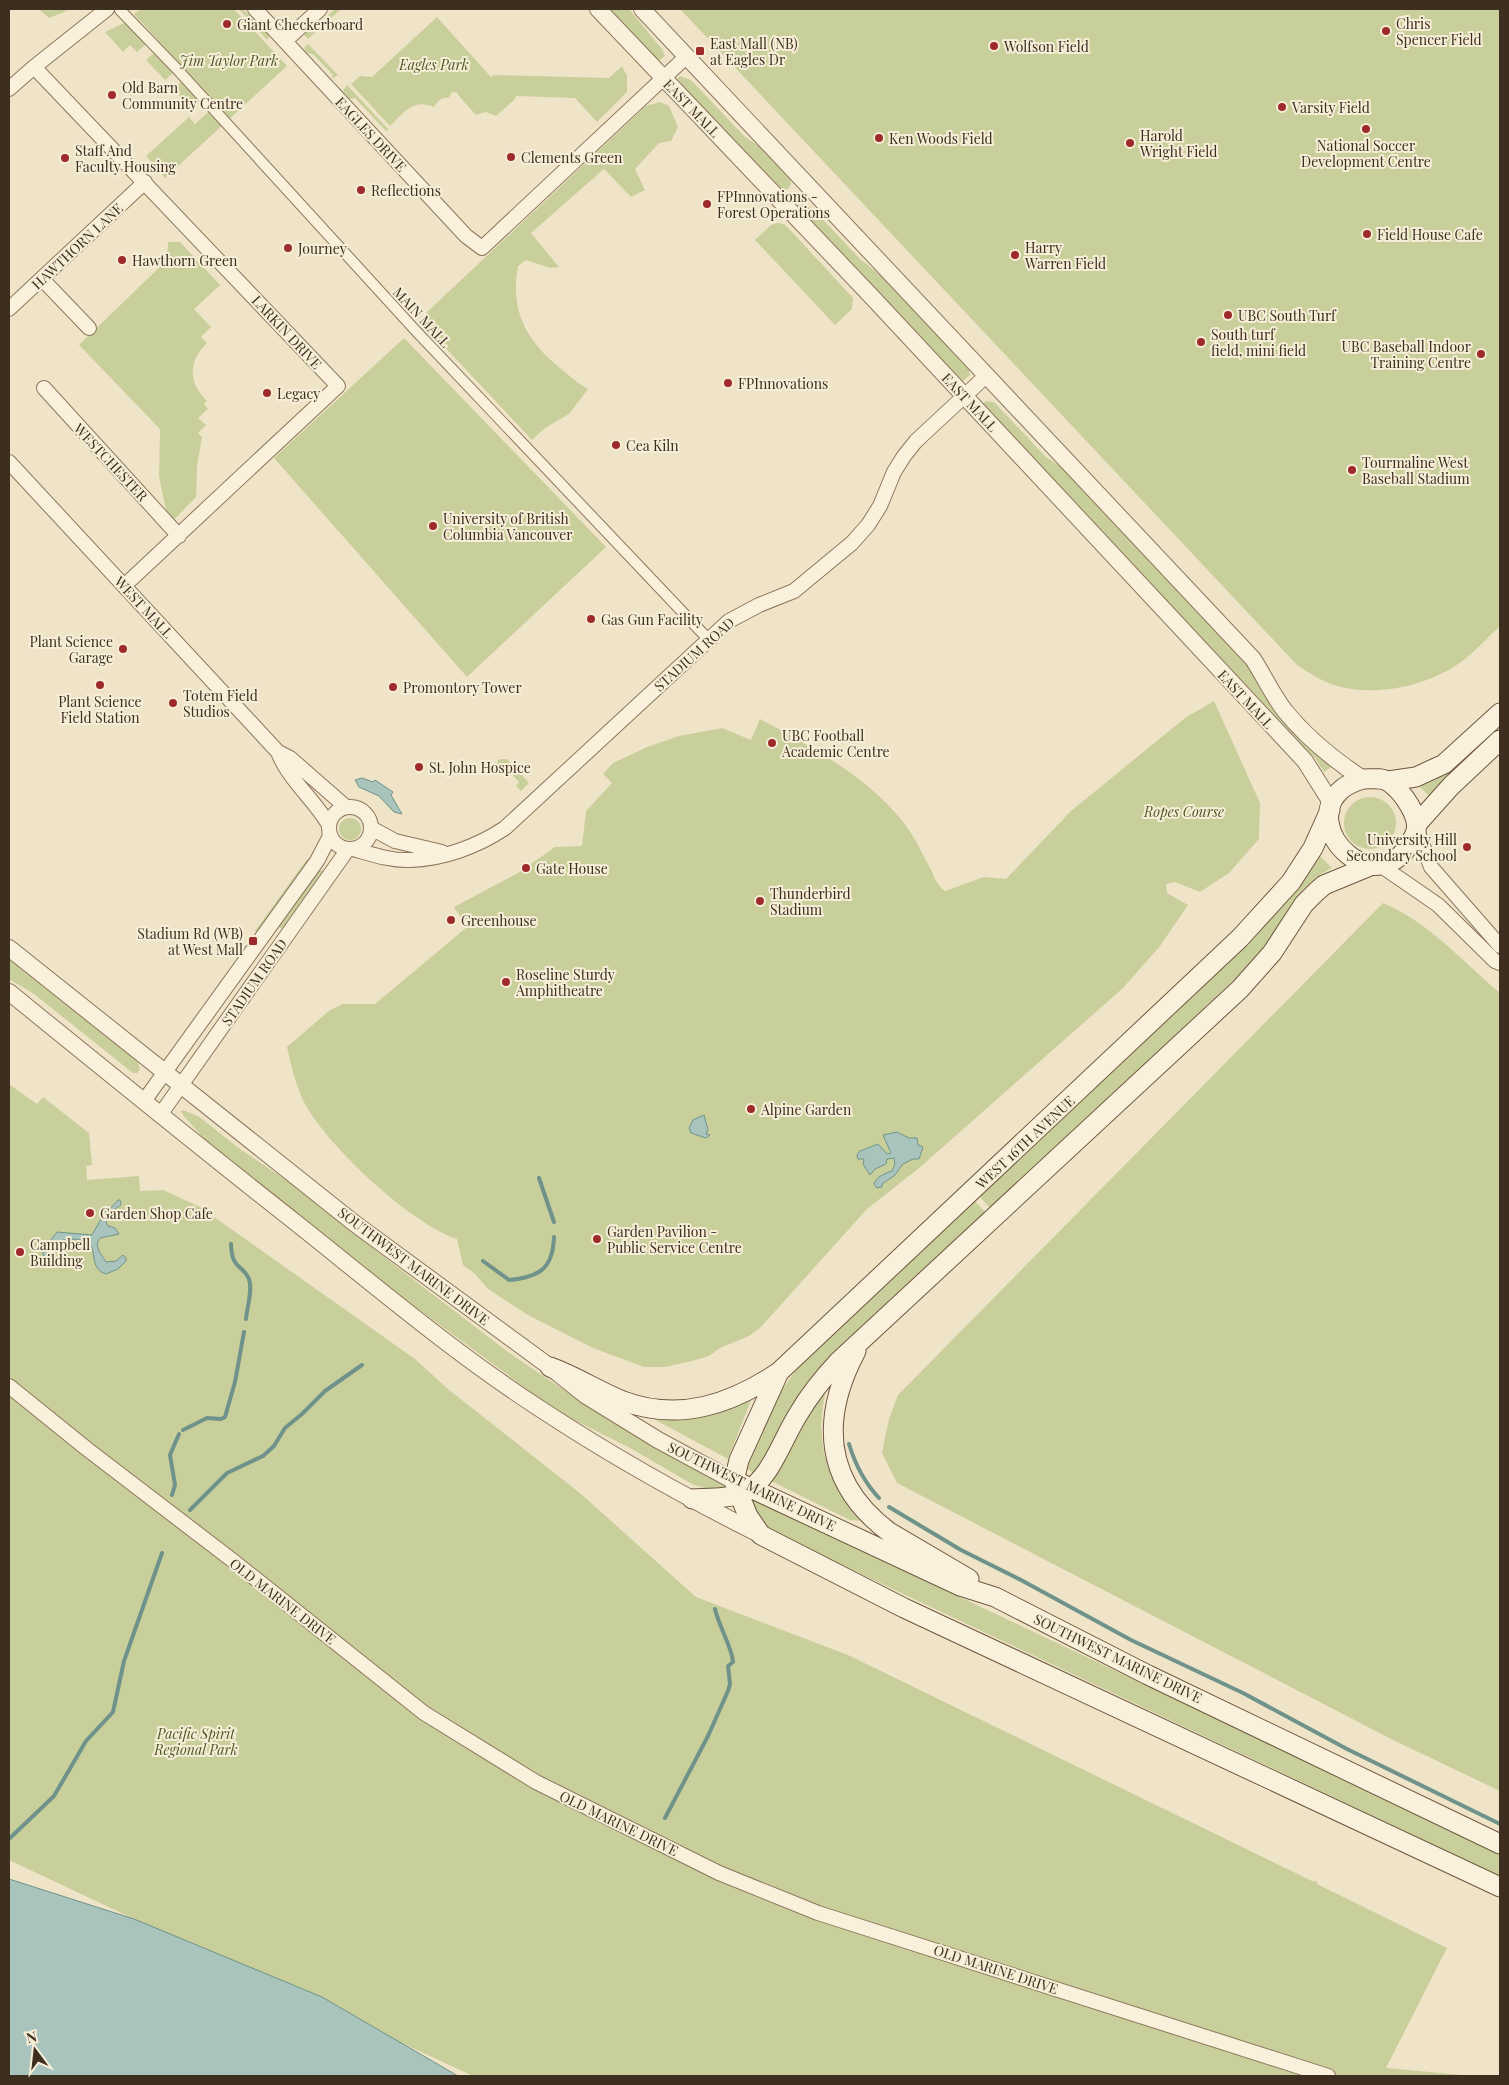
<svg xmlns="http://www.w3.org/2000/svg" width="1509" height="2085" viewBox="0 0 1509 2085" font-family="'Playfair Display',serif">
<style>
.green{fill:#c9cf9b}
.water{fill:#a9c4bc;stroke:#6f938a}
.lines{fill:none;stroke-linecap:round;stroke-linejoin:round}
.stream{stroke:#6f938a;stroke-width:4}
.pedestrian-casing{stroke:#8d765c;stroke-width:12}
.minor-casing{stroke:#8d765c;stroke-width:16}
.tertiary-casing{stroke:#8d765c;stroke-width:18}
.secondary-casing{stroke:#6f573f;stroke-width:21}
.pedestrian{stroke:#faf1dc;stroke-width:10}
.minor{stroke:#faf1dc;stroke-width:14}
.tertiary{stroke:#faf1dc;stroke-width:16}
.secondary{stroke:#faf1dc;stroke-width:19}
.poi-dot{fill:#9e2a2b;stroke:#f7eed8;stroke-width:2}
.labels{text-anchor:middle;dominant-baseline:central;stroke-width:4;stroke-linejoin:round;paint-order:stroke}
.poi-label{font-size:14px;fill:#3d2e20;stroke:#f7eed8;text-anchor:start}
.park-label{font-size:14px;font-style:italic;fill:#4d5a26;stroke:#f7eed8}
.street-label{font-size:14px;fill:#3d2e20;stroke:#f7eed8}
</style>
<rect width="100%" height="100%" fill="#f0e4c8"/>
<!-- green -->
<path class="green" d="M 39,9 L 71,9 L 49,18 Z
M 141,9 L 234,9 L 287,66 L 165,178 L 146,156 L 189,117 L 195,124 L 217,104 L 134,14 Z
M 239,9 L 243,9 L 261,27 L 264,26 L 271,33 L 267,40 Z
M 335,9 L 341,9 L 308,39 L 304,35 L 310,28 L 314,29 Z
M 610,9 L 629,9 L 662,49 L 665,56 L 659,61 Z
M 680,9 L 1500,9 L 1500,626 C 1487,638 1473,654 1458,664 C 1426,686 1379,696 1341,687 C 1325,683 1310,674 1297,665 Z
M 437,17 L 491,77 L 494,75 L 609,78 L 622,66 L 627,76 L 627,92 L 597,122 L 575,98 L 516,96 L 515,99 L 496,116 L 486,112 L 476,115 L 458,95 L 458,93 L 452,92 L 449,98 C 441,97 438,101 434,107 C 413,98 404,112 390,126 L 351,84 L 360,76 L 372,77 Z
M 126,22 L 145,45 L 137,52 L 130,45 L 123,52 L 105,32 Z
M 308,44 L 338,75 L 331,79 L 333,75 L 313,54 L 307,53 L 304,48 Z
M 155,52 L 174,72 L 165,80 L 146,60 Z
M 680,76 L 691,80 L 745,137 L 762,148 L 789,176 L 791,183 L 789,188 L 784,191 L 780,190 L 677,79 Z
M 182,81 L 201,101 L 192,109 L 173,89 Z
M 347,85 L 389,130 L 386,131 L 355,98 L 350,99 L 343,91 Z
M 660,102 L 669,106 L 678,127 L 671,141 L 659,143 L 635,169 L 645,190 L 631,197 L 604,169 L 531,233 L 559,267 L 550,268 L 526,260 L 518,266 C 510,311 526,340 560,368 C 569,375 578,384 588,389 L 569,414 L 545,428 L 532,440 L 424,325 L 425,314 L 646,106 Z
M 795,205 L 805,205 L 812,208 L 859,258 L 896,288 L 968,365 L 970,375 L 963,381 L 958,379 Z
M 777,223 L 784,224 L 793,233 L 853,298 L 852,309 L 835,325 L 755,240 L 771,225 Z
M 168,242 L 180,242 L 220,285 L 194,309 L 211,327 L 201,337 L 207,343 C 188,361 188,383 207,401 L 204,404 L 208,409 L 198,418 L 206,425 L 198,433 L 202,437 L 197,466 L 196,497 L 169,525 L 159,476 L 160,429 L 79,345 L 167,260 Z
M 404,338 L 606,547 L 467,677 L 274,458 Z
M 986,401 L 994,402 L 1046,457 L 1069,472 L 1228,641 L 1331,767 L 1324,772 L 1315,758 L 984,407 L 983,404 Z
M 1214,701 L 1260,803 L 1259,839 L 1229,873 L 1200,892 L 1175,882 L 1166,884 L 1167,893 L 1188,905 L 1160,946 L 1123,988 L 918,1169 L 867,1209 L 760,1328 L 749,1336 L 720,1348 L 709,1356 L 692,1361 L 665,1367 L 644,1367 L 593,1348 L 528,1315 L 488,1289 L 475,1274 L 463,1265 L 457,1239 C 411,1224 326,1145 304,1102 C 296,1086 291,1066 287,1047 L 330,1010 L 343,1004 L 375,1004 L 467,927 L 454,907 L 518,873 L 555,847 L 582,846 L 586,811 L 612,783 L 603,774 L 613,763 L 647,747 L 679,736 L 722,728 L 751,740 L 760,719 C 813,748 866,775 904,823 C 914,836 921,851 929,866 C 934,875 936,885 945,891 L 984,877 L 1006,879 L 1071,811 L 1185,718 Z
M 1500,720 L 1500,727 L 1429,796 L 1420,787 L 1435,780 Z
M 501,759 L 507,759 L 529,783 L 521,791 L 516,786 L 519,782 L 502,764 L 498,768 L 497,766 L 498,760 Z
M1344 823a26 26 0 1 1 52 0a26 26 0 1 1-52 0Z
M339 829a11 11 0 1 1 22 0a11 11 0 1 1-22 0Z
M 1320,856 L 1332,868 C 1297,885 1287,914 1266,944 C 1258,954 1249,964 1240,974 L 991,1209 L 977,1194 L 1265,923 L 1290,898 Z
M 307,859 L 310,862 L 258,933 L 255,931 Z
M 317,868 L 325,873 L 284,930 L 276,925 Z
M 1383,903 C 1429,922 1463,962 1500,993 L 1500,1791 L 1393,1740 L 897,1483 L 882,1453 L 889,1419 L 898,1395 Z
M 9,956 L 129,1053 L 138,1063 L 140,1070 L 137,1073 L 133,1073 L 34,994 L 9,979 Z
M 9,1084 L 37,1104 L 43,1097 L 89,1133 L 92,1165 L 86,1166 L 87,1180 L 139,1176 L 140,1191 L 163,1190 L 200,1207 L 415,1359 L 448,1389 L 581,1494 L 696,1597 L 848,1655 L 1314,1882 L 1316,1880 L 1317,1884 L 1447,1948 L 1386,2068 L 1474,2076 L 473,2076 L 404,2044 L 458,2076 L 9,2076 L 9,1879 L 134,1919 L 9,1860 Z
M 183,1110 L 198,1116 L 240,1149 L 301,1190 L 379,1253 L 508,1352 L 605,1418 L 723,1484 L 726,1488 L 710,1490 L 692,1484 L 630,1448 L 558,1412 L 383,1283 L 207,1142 L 183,1115 L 181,1111 Z
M 972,1198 L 986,1213 L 854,1338 L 758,1469 L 754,1473 L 744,1467 L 767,1411 L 803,1360 Z
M 828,1384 C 812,1434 826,1483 860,1521 L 850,1520 L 767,1479 Z
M 753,1395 L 728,1459 L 650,1417 Z
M 751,1498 L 1500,1853 L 1500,1876 L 785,1538 C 764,1527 757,1522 751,1498 Z"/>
<!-- water -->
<path class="water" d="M 362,778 L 373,782 L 375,780 L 393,792 L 391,795 L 402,814 L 394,812 L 379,796 L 359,787 L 355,780 Z
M 704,1115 L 708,1130 L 706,1134 L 710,1135 L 706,1138 L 691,1133 L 689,1128 L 693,1120 Z
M 897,1132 L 909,1138 L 917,1138 L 918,1145 L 923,1147 L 919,1159 L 913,1159 L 903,1164 L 894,1176 L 882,1184 L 882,1187 L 877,1188 L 874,1184 C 875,1178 885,1173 892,1171 L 895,1164 L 894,1158 L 887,1159 L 886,1164 L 875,1169 L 870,1175 L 863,1164 L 864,1159 L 858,1159 L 857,1155 L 860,1151 L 878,1144 L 887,1154 L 891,1153 L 883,1135 Z
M 118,1200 L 120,1200 L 121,1205 L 112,1211 L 106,1222 L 108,1226 L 115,1228 L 119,1234 L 100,1238 C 93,1246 102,1255 106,1262 L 116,1261 L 123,1255 L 126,1258 L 126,1261 L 118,1269 L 106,1274 C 93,1270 95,1259 92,1248 L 88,1246 L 88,1242 C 75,1238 67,1238 55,1243 L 52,1255 L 48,1259 L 43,1255 L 43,1250 L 57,1232 L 92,1235 L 105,1212 L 110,1209 Z
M 9,1879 L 134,1919 L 322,1997 L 458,2076 L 9,2076 Z"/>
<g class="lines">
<!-- stream -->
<path class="stream" d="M 539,1178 L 554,1222
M 231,1244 C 232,1271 242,1263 249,1279 C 253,1290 247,1307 246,1319
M 483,1261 L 509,1280 C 539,1277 553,1269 554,1237
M 183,1430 L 207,1418 L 221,1419 L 225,1417 L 235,1382 L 244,1332
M 849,1444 C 855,1464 864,1482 879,1498
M 172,1495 L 175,1485 L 170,1455 L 179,1434
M 889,1507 L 961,1550 L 1021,1580 L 1131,1640 L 1243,1693 L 1347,1749 L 1500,1824
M 190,1510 L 227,1473 L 263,1456 L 274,1446 L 285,1428 L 302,1414 L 325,1391 L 362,1365
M 665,1818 L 708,1736 L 728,1691 L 730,1684 L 728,1666 L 733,1662 C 732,1647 719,1627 715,1609
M 9,1839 L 54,1796 L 86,1741 L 113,1712 L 124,1661 L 162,1553"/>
<defs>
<path id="pedestrian" d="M 120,10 L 176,68 L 416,331 L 709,640"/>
<path id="minor" d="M 255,9 L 466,236 L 482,248 L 687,56
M 285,41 L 320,9
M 34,67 L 338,386 L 124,586
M 9,89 L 34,67 L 107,9
M 42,279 L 89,328
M 9,309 L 145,182
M 44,388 L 179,536
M 9,462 L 278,752 L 290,758 L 346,807
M 278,752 C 288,779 314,799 329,825
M329 828a21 21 0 1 1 42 0a21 21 0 1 1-42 0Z
M 371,828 L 395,841 L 442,852
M 1417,830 L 1431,867 L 1500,946
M 353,849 C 371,854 391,861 410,860 C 444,859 478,846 505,828 L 729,621 L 759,605 L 794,591 L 852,543 L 868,525 L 880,506 L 894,472 L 904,456 L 916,441 L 987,375
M 1380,865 L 1438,905 L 1495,961 L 1500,963
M 144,1101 L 317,861 L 330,836
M 160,1115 L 348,849
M 9,1386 L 87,1449 L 232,1560 L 424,1713 L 536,1782 L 719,1873 L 818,1913 L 1328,2076"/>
<path id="tertiary" d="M 598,9 L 872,297 L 1305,761 L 1332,804
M 642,9 L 1253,659 C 1264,676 1273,696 1285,711 C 1307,738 1334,760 1363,779
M 9,948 L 354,1223 L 550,1367 L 585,1395 L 658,1440 L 734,1481
M 9,992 C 105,1070 202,1149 300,1226 C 379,1289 457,1355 542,1410 C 612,1456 685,1497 761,1535"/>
<path id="secondary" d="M 1363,779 C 1371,779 1382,777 1389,782 C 1402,791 1422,818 1415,834 C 1380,911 1296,827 1342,789 C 1348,784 1356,781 1363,779 Z
M 1388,781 L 1416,777 L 1444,764 L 1500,713
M 1417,824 L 1451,786 L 1500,740
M 856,1351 C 820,1419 824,1483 889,1532 L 969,1579
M 550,1367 C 575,1376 598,1391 623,1401 C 680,1422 731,1404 779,1372
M 734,1481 L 739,1460 L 779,1372 L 1240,938 L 1291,882 L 1313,848 L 1330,810
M 735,1484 L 748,1516 L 761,1535 L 904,1608 L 1500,1887
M 742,1484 L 960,1586 L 995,1597 L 1148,1675 L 1500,1844
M 692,1499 C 709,1498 729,1499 745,1492 C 771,1479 783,1437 799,1413 C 810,1394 824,1377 839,1361 L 1240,989 L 1272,953 L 1304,904 L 1316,892 L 1324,885 L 1370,866"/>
</defs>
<!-- pedestrian casing -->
<use href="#pedestrian" class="pedestrian-casing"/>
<!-- minor casing -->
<use href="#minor" class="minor-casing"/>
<!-- tertiary casing -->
<use href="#tertiary" class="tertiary-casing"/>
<!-- secondary casing -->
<use href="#secondary" class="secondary-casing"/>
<!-- pedestrian -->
<use href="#pedestrian" class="pedestrian"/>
<!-- minor -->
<use href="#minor" class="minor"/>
<!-- tertiary -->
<use href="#tertiary" class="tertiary"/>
<!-- secondary -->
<use href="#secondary" class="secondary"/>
</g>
<!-- markers -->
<g class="poi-dot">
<circle cx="227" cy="24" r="5"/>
<circle cx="1386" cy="31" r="5"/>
<circle cx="994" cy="46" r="5"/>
<rect x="695" y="46" width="10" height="10" rx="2.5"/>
<circle cx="112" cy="95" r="5"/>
<circle cx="1282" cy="107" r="5"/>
<circle cx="1366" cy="129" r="5"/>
<circle cx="879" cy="138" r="5"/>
<circle cx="1130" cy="143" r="5"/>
<circle cx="511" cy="157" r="5"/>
<circle cx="65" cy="158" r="5"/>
<circle cx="361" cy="190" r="5"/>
<circle cx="707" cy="204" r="5"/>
<circle cx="1367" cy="234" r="5"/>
<circle cx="288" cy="248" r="5"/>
<circle cx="1015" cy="255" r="5"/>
<circle cx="122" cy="260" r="5"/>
<circle cx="1228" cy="315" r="5"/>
<circle cx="1201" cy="342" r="5"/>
<circle cx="1481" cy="354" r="5"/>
<circle cx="728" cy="383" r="5"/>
<circle cx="267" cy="393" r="5"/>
<circle cx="616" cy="445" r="5"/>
<circle cx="1352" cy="470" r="5"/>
<circle cx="433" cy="526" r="5"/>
<circle cx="591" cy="619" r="5"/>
<circle cx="123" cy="649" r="5"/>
<circle cx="100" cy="685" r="5"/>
<circle cx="393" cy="687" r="5"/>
<circle cx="173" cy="703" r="5"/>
<circle cx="772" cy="743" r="5"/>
<circle cx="419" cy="767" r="5"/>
<circle cx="1467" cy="847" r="5"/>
<circle cx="526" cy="868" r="5"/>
<circle cx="760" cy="901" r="5"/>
<circle cx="451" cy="920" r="5"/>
<rect x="248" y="936" width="10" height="10" rx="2.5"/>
<circle cx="506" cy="982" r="5"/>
<circle cx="751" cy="1109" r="5"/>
<circle cx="90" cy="1213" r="5"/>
<circle cx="597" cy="1239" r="5"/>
<circle cx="20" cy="1252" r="5"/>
</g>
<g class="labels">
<!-- poi labels -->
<g class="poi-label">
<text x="1396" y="23">Chris<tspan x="1396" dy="16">Spencer Field</tspan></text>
<text x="237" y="24">Giant Checkerboard</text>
<text x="710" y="43">East Mall (NB)<tspan x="710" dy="16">at Eagles Dr</tspan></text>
<text x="1004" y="46">Wolfson Field</text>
<text x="122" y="87">Old Barn<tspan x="122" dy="16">Community Centre</tspan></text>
<text x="1292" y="107">Varsity Field</text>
<text x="1140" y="135">Harold<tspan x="1140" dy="16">Wright Field</tspan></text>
<text x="889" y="138">Ken Woods Field</text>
<text x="1366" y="145" text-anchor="middle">National Soccer<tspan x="1366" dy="16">Development Centre</tspan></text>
<text x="75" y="150">Staff And<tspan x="75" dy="16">Faculty Housing</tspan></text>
<text x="521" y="157">Clements Green</text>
<text x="371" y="190">Reflections</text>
<text x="717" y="196">FPInnovations -<tspan x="717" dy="16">Forest Operations</tspan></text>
<text x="1377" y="234">Field House Cafe</text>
<text x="1025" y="247">Harry<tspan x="1025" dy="16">Warren Field</tspan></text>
<text x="298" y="248">Journey</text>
<text x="132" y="260">Hawthorn Green</text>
<text x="1238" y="315">UBC South Turf</text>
<text x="1211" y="334">South turf<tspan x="1211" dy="16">field, mini field</tspan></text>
<text x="1471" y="346" text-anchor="end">UBC Baseball Indoor<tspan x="1471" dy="16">Training Centre</tspan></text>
<text x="738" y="383">FPInnovations</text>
<text x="277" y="393">Legacy</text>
<text x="626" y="445">Cea Kiln</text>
<text x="1362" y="462">Tourmaline West<tspan x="1362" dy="16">Baseball Stadium</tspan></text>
<text x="443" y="518">University of British<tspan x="443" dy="16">Columbia Vancouver</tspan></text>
<text x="601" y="619">Gas Gun Facility</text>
<text x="113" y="641" text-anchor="end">Plant Science<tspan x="113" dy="16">Garage</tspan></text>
<text x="403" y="687">Promontory Tower</text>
<text x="183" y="695">Totem Field<tspan x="183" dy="16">Studios</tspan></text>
<text x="100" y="701" text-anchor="middle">Plant Science<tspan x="100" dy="16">Field Station</tspan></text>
<text x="782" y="735">UBC Football<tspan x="782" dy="16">Academic Centre</tspan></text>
<text x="429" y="767">St. John Hospice</text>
<text x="1457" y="839" text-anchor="end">University Hill<tspan x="1457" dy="16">Secondary School</tspan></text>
<text x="536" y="868">Gate House</text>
<text x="770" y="893">Thunderbird<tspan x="770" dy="16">Stadium</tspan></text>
<text x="461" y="920">Greenhouse</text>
<text x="243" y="933" text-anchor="end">Stadium Rd (WB)<tspan x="243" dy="16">at West Mall</tspan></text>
<text x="516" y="974">Roseline Sturdy<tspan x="516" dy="16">Amphitheatre</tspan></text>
<text x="761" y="1109">Alpine Garden</text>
<text x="100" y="1213">Garden Shop Cafe</text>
<text x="607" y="1231">Garden Pavilion -<tspan x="607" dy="16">Public Service Centre</tspan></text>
<text x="30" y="1244">Campbell<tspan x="30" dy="16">Building</tspan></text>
</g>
<!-- park labels -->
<g class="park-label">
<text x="229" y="60">Jim Taylor Park</text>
<text x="434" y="64">Eagles Park</text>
<text x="1184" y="811">Ropes Course</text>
<text x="196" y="1733">Pacific Spirit<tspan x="196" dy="16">Regional Park</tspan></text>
</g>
<!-- street labels -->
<g class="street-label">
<text transform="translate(692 108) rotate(46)">EAST MALL</text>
<text transform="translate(371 134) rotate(47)">EAGLES DRIVE</text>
<text transform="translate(77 246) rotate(-43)">HAWTHORN LANE</text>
<text transform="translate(422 317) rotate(47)">MAIN MALL</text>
<text transform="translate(287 332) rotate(47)">LARKIN DRIVE</text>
<text transform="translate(970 402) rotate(47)">EAST MALL</text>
<text transform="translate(111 462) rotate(47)">WESTCHESTER</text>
<text transform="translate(144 607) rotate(47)">WEST MALL</text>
<text transform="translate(694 654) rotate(-42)">STADIUM ROAD</text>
<text transform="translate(1246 699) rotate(47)">EAST MALL</text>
<text transform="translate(254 982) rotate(-55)">STADIUM ROAD</text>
<text transform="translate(1025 1142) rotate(-43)">WEST 16TH AVENUE</text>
<text transform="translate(414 1266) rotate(37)">SOUTHWEST MARINE DRIVE</text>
<text transform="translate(752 1486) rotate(26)">SOUTHWEST MARINE DRIVE</text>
<text transform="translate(283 1601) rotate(38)">OLD MARINE DRIVE</text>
<text transform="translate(1118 1658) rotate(26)">SOUTHWEST MARINE DRIVE</text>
<text transform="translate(619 1823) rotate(26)">OLD MARINE DRIVE</text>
<text transform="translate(996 1969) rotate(18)">OLD MARINE DRIVE</text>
</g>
</g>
<!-- border -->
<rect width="1509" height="2085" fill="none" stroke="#3d2e20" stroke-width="20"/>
<!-- north arrow -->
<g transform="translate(35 2050) rotate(345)" stroke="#f7eed8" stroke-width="4" paint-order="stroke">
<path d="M0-4L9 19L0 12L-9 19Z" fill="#3d2e20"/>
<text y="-8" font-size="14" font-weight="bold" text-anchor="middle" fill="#3d2e20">N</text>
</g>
</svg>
